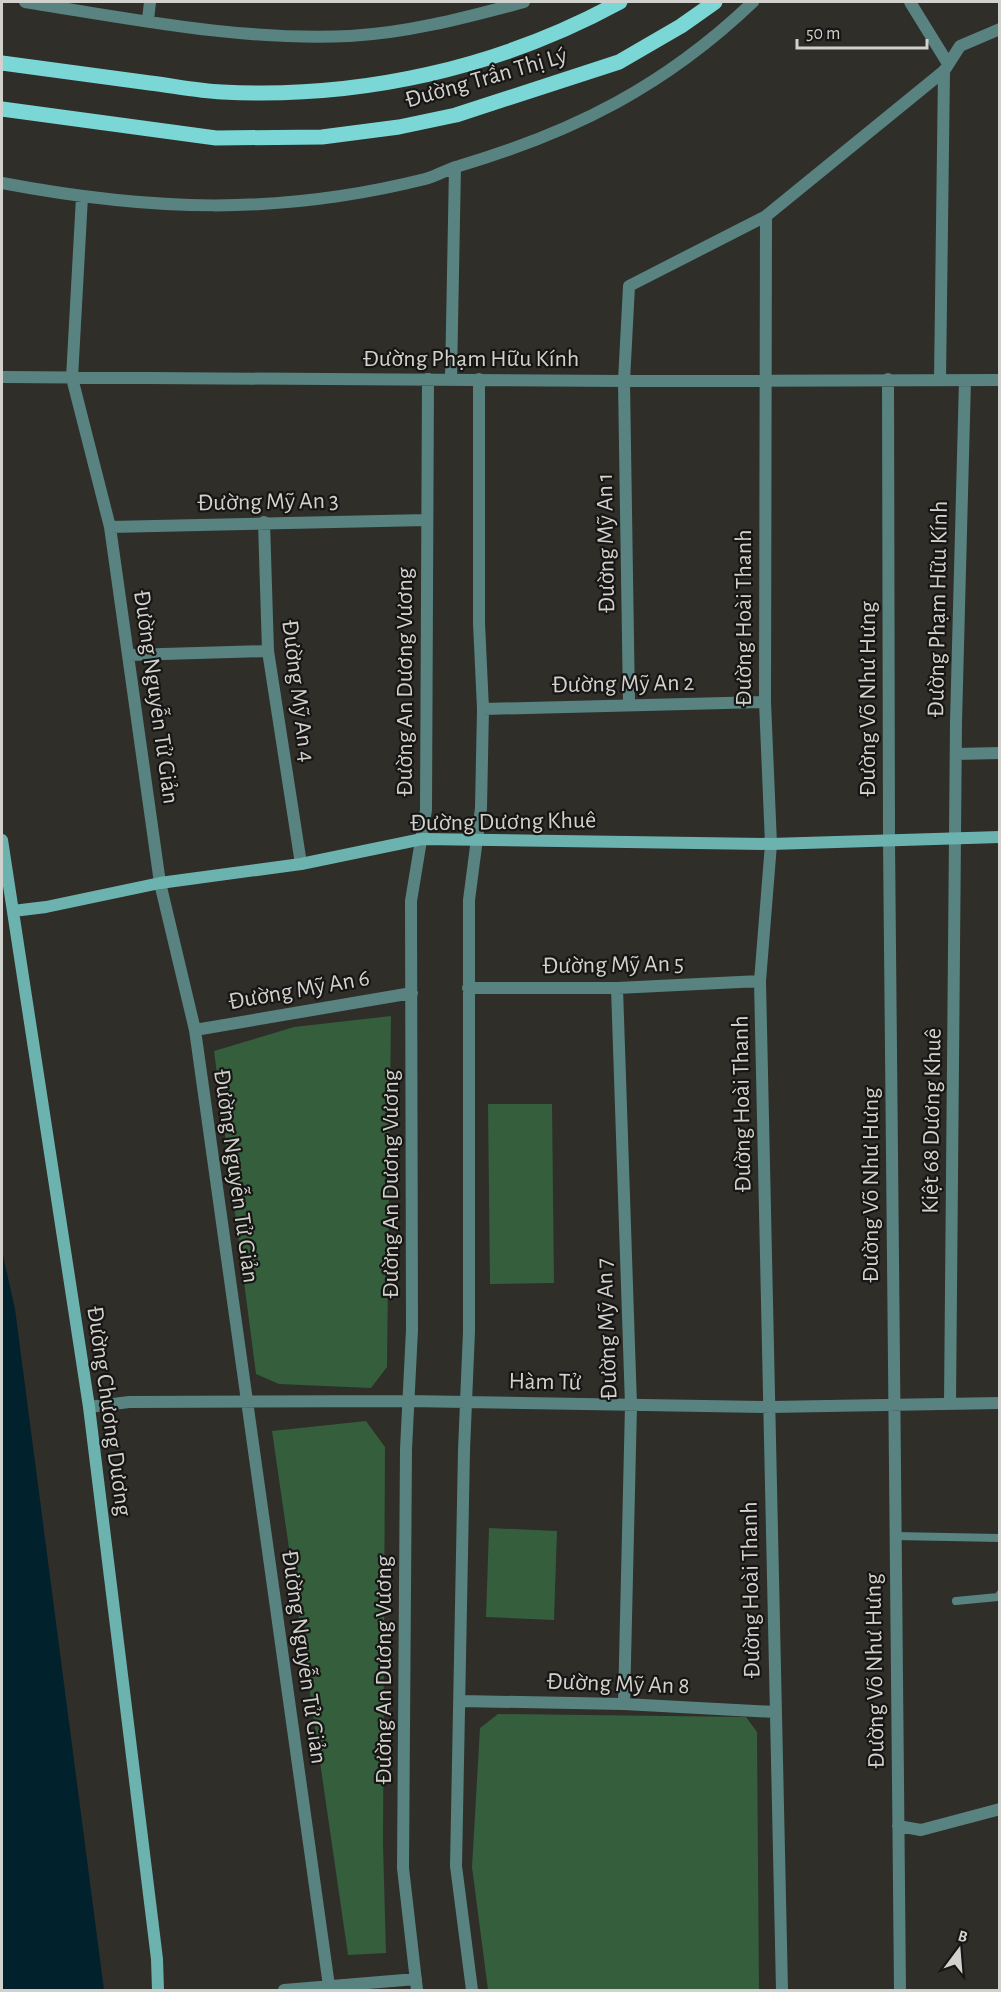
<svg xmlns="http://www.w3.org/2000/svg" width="1001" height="1992" viewBox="0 0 1001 1992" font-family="'Alegreya Sans',sans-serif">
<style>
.green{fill:#345e3c}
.water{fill:#01212c}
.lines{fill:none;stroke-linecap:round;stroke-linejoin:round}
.lane{stroke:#588381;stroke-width:8}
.street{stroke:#588381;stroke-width:12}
.secondary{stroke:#6cb3b0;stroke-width:12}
.primary{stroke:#7ad7d5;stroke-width:15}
.labels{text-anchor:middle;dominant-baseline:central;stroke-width:4.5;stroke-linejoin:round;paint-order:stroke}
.street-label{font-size:24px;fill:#d1d1ce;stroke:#171614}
</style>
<rect width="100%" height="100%" fill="#2f2e29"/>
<!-- green -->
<path class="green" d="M 391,1016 L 387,1367 L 371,1388 L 279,1384 L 256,1374 L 214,1051 L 294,1027 Z
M 488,1104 L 552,1104 L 554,1283 L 490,1284 Z
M 366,1421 L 385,1447 L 383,1844 L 386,1953 L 348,1955 L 272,1431 Z
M 489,1528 L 557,1531 L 554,1620 L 486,1617 Z
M 498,1714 L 746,1717 L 757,1732 L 759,1990 L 488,1990 L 472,1867 L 480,1728 Z"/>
<!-- water -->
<path class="water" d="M 2,1251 L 15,1309 L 104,1990 L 2,1990 Z"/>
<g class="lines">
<!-- lane -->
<path class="lane" d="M 895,1536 L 1000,1538
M 956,1601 L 998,1597 L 1000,1594"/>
<!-- street -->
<path class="street" d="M 25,2 C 133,19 240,41 350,36 C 409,33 467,17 524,2
M 910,2 L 947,62
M 148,20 L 150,2
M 2,183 C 150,211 277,216 425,179 C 437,176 447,169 459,166 C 574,132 665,86 753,2
M 82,197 L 72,378 L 110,527 L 160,883 L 195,1030 L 329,1986
M 766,216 L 765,702 L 771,844 L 760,981 L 782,1990
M 2,377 L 624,381 L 1000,380
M 451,379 L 455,167
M 888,379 L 889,842 L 900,1990
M 940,380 L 944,71
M 264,522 L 268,651 L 301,864
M 110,527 L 427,520
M 129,655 L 268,651
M 629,704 L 624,381 L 629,286 L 766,216 L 944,71 L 960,46 L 1000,29
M 483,709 L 765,702
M 956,754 L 1000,753
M 468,988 L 617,988 L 760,981
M 617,988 L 631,1405 L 624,1704
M 195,1030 L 412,993
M 950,1404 L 956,722 L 965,380
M 89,1407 L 129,1402 L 409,1401 L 770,1407 L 1000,1403
M 461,1701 L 624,1704 L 774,1712
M 898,1826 L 921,1830 L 1000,1809
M 284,1990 L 416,1979
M 417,1990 L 403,1868 L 406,1449 L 412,1330 L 411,901 L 426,810 L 428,379
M 472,1990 L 456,1866 L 464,1450 L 469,1331 L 469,900 L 481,808 L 483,709 L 479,623 L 479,379"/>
<!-- secondary -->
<path class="secondary" d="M 2,840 L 89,1407 L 157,1959 L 158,1990
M 13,911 L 46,907 L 160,883 L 301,864 L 422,839 L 771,844 L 1000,837"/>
<!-- primary -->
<path class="primary" d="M 2,63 C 51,70 101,76 150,83 C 174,86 198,91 222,92 C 361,99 499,68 620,2
M 2,109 L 216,138 L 322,137 L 399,127 L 456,115 L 619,62 L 681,26 L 715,2"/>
</g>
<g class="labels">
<!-- street labels -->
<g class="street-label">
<text transform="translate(486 78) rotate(-16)">Đường Trần Thị Lý</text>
<text x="471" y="359">Đường Phạm Hữu Kính</text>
<text transform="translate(268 502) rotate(-1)">Đường Mỹ An 3</text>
<text transform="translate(606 543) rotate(-91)">Đường Mỹ An 1</text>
<text transform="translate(938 609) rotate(-89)">Đường Phạm Hữu Kính</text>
<text transform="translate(744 618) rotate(-90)">Đường Hoài Thanh</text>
<text transform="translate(405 682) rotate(-90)">Đường An Dương Vương</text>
<text transform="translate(623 684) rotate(-1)">Đường Mỹ An 2</text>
<text transform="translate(298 691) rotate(83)">Đường Mỹ An 4</text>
<text transform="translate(156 697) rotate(82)">Đường Nguyễn Tử Giản</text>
<text transform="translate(868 699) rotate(-90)">Đường Võ Như Hưng</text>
<text transform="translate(503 822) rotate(-1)">Đường Dương Khuê</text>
<text transform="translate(613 965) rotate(-1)">Đường Mỹ An 5</text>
<text transform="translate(299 990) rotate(-10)">Đường Mỹ An 6</text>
<text transform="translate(742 1104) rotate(-91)">Đường Hoài Thanh</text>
<text transform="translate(932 1121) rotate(-89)">Kiệt 68 Dương Khuê</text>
<text transform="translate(236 1176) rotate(82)">Đường Nguyễn Tử Giản</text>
<text transform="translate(391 1184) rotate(-90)">Đường An Dương Vương</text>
<text transform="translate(871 1185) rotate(-90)">Đường Võ Như Hưng</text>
<text transform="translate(607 1329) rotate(-92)">Đường Mỹ An 7</text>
<text transform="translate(545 1382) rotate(1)">Hàm Tử</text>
<text transform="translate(109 1411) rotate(82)">Đường Chương Dương</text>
<text transform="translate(751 1590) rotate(-91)">Đường Hoài Thanh</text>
<text transform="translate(304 1657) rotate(82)">Đường Nguyễn Tử Giản</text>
<text transform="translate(384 1670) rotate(-90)">Đường An Dương Vương</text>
<text transform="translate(875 1671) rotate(-91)">Đường Võ Như Hưng</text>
<text transform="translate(618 1684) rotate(2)">Đường Mỹ An 8</text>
</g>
</g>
<!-- border -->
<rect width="1001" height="1992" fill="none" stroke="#d1d1ce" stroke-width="6"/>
<!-- north arrow -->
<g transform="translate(959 1950) rotate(16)" stroke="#171614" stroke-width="4.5" paint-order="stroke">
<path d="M0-4.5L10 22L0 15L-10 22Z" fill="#d1d1ce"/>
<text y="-9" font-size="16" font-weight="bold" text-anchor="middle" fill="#d1d1ce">B</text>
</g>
<!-- scale -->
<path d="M797 39v9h130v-9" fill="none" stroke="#d1d1ce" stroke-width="3"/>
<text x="806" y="39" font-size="18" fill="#d1d1ce" stroke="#171614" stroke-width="4.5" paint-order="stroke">50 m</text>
</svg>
